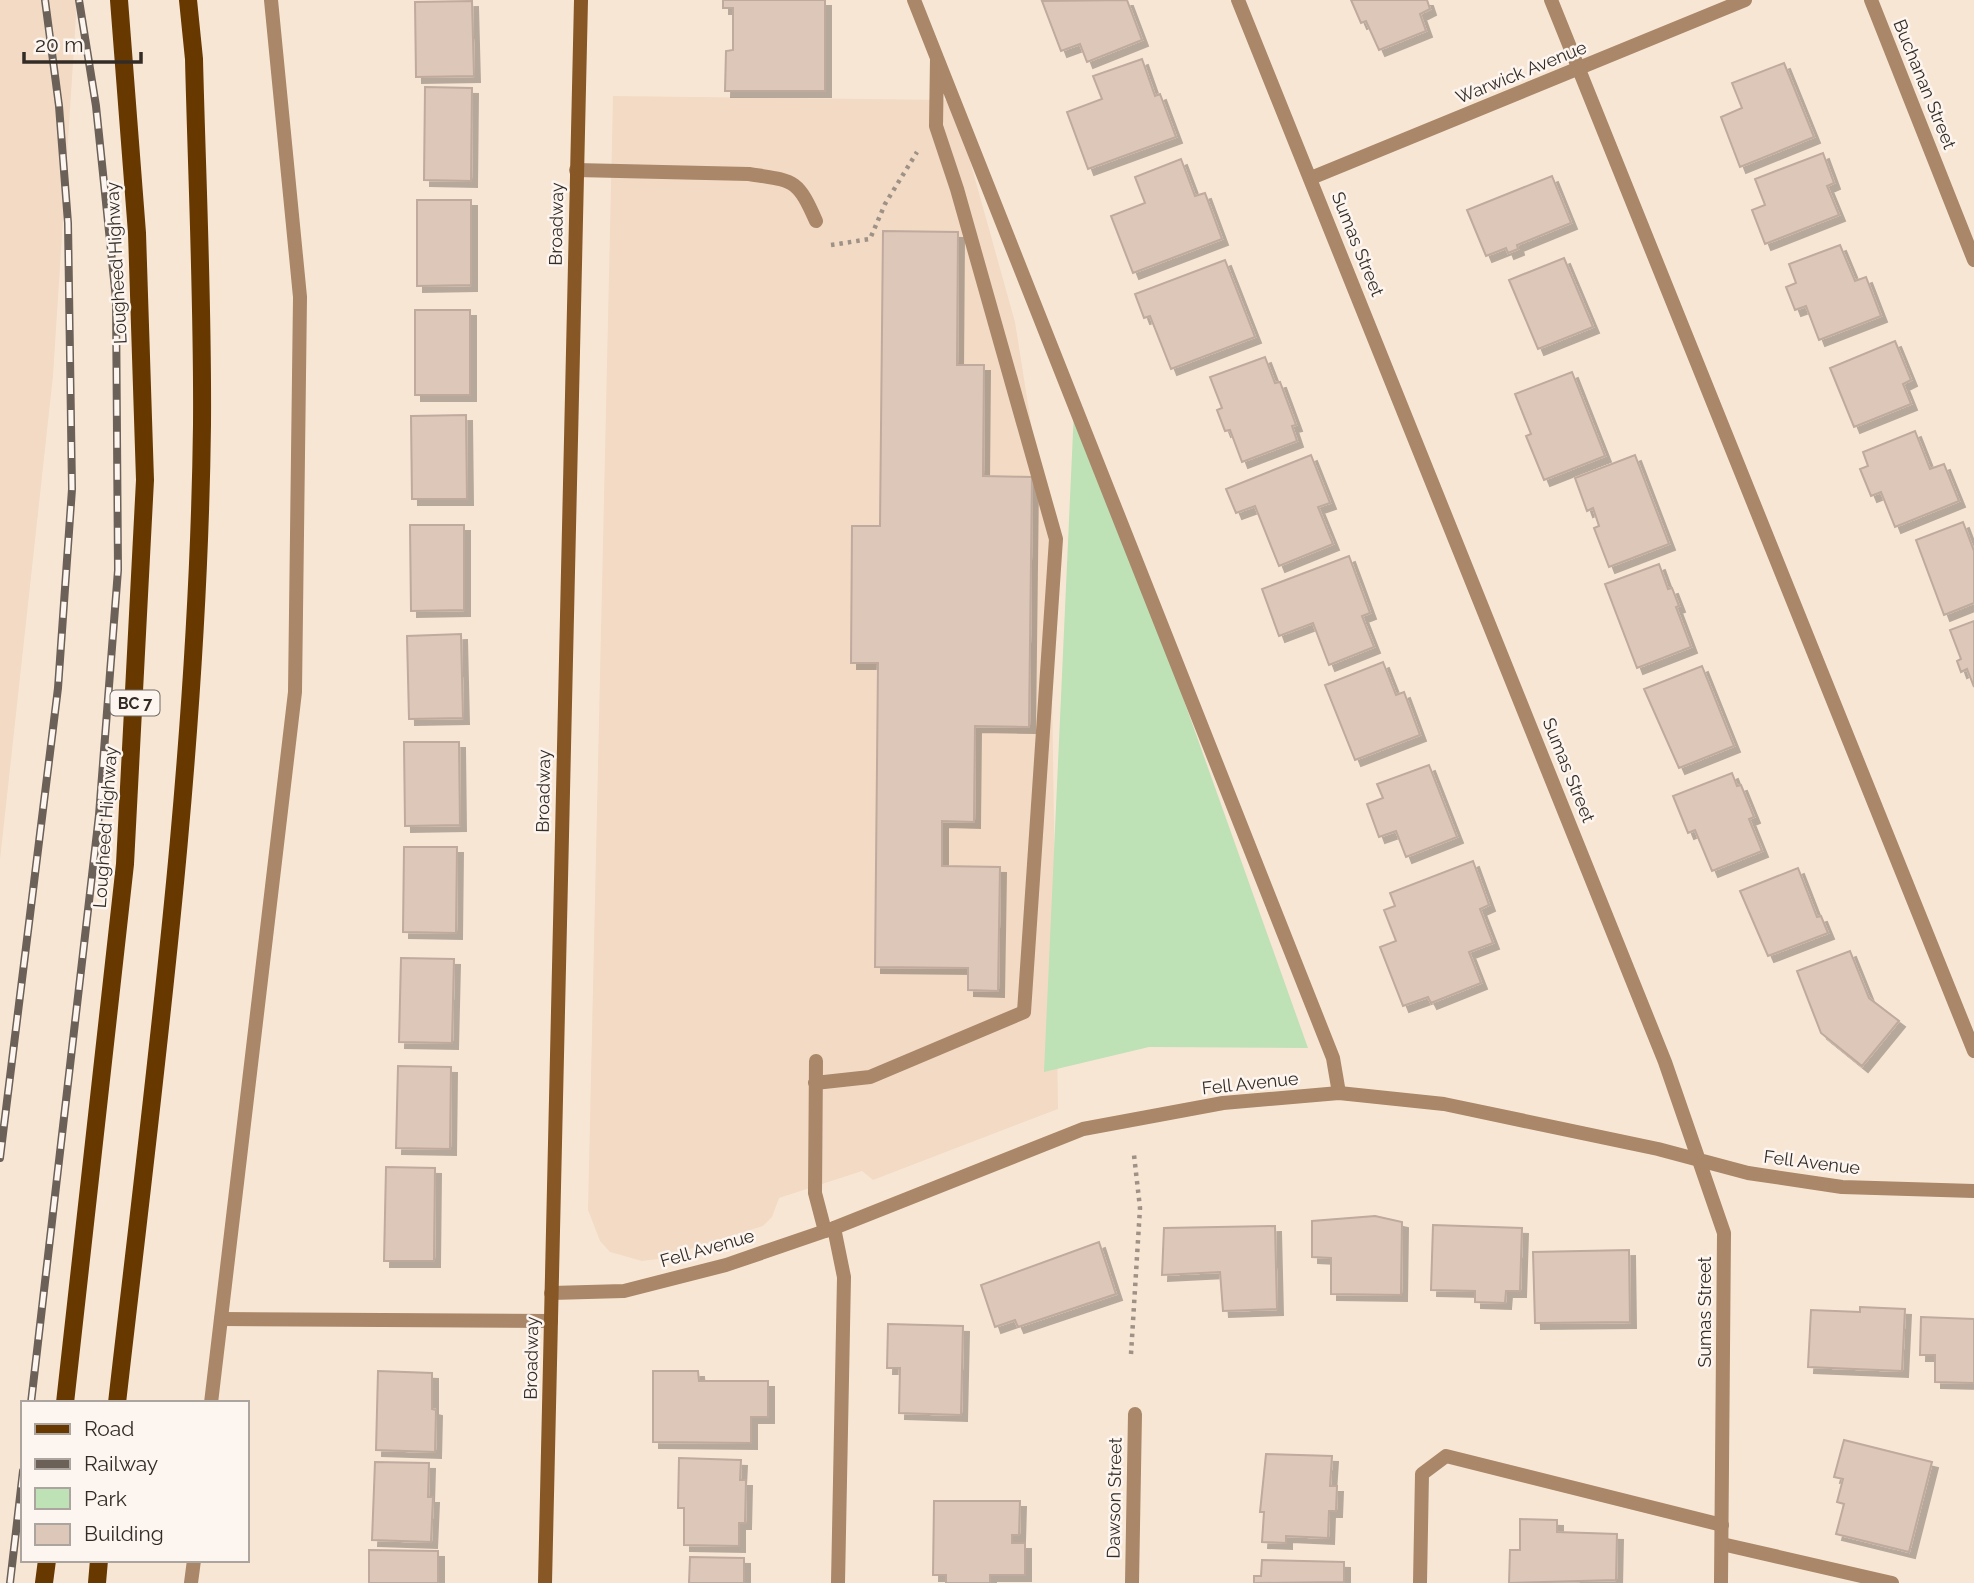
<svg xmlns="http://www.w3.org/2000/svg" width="1974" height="1583" viewBox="0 0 1974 1583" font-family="Raleway,sans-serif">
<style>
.built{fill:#f2dac5}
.green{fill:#bee1b6}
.building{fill:#dcc7b9;stroke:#bfaa9d;stroke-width:2;filter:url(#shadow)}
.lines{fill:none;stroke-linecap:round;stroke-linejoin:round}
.path{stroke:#9e9185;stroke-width:4.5;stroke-dasharray:3.5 5;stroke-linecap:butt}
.lane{stroke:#a98768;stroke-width:14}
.street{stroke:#a98768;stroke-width:14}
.secondary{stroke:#875725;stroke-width:14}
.primary{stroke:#673900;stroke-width:18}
.rail-casing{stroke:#6b6158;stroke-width:8}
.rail{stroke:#fdf5ef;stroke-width:5;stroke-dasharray:16;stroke-linecap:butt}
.labels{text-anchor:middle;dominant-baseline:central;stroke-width:5;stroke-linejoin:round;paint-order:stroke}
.shield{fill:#fdf5ef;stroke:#706862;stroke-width:2}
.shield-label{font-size:16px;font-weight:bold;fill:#332c26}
.street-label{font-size:18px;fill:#332c26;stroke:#fdf5ef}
</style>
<defs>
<filter id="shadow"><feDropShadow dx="6" dy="6" stdDeviation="0" flood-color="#0004"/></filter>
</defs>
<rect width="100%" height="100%" fill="#f8e6d5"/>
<!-- built -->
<path class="built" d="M 0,0 L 77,0 L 53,376 L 0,860 Z
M 613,96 L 953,100 L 1015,322 L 1050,543 L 1058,1109 L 873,1180 L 862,1171 L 779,1198 L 772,1217 L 763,1226 L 658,1259 L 642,1261 L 610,1252 L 600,1241 L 588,1210 Z"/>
<!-- green -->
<path class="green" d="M 1074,410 L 1111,496 L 1308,1048 L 1149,1047 L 1044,1072 Z"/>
<!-- building -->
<path class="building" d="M 723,0 L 825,0 L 825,91 L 725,91 L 726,51 L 733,50 L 733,8 L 723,8 Z
M 1127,0 L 1142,40 L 1087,62 L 1080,44 L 1061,51 L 1042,1 Z
M 1351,0 L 1427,0 L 1430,9 L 1420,14 L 1426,31 L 1379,50 L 1366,21 L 1361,23 Z
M 472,1 L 474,76 L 416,77 L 415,2 Z
M 1142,59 L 1155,96 L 1160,94 L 1176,137 L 1088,169 L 1067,112 L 1102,99 L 1093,76 Z
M 1784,63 L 1814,137 L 1740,167 L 1721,117 L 1742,108 L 1732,83 Z
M 425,87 L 472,88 L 471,181 L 424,180 Z
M 1823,153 L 1834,183 L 1827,186 L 1839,215 L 1765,244 L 1752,210 L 1765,205 L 1755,179 Z
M 1181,159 L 1195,196 L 1205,193 L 1222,239 L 1133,273 L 1111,216 L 1145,203 L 1135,177 Z
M 1552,176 L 1571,223 L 1517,245 L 1518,249 L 1508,253 L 1506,248 L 1486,256 L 1467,210 Z
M 417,200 L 471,200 L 471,285 L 417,286 Z
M 883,231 L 958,232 L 957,365 L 984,365 L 983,476 L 1032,477 L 1029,727 L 975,726 L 974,822 L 942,821 L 942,866 L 1000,867 L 998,991 L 968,990 L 968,968 L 875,967 L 878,663 L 851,663 L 852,526 L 880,526 Z
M 1840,245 L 1855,281 L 1866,277 L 1881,316 L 1819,340 L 1806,306 L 1795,310 L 1786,287 L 1796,283 L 1789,264 Z
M 1564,258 L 1593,327 L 1538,349 L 1509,280 Z
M 1225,260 L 1255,337 L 1171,369 L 1150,316 L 1144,318 L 1135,294 Z
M 415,310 L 470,310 L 470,395 L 415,395 Z
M 1895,341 L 1911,380 L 1903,384 L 1911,404 L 1854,427 L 1830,368 Z
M 1265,357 L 1275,383 L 1280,382 L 1296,425 L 1292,426 L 1297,441 L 1242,462 L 1230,430 L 1225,431 L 1217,410 L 1222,408 L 1210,377 Z
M 1572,372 L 1605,456 L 1544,480 L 1526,436 L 1531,434 L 1515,394 Z
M 466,415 L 467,499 L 412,499 L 411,416 Z
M 1915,431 L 1930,469 L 1944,464 L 1959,501 L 1895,527 L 1881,492 L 1871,496 L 1860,469 L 1868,466 L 1863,452 Z
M 1311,455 L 1330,503 L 1318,507 L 1333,544 L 1279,566 L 1255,506 L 1236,513 L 1226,489 Z
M 1635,455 L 1669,544 L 1609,567 L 1594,528 L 1599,526 L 1593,508 L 1587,511 L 1575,478 Z
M 1963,522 L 1974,551 L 1974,603 L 1944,615 L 1916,540 Z
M 410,525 L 464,525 L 464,610 L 411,611 Z
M 1349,556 L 1370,613 L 1362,616 L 1374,647 L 1329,665 L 1313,623 L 1279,636 L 1262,589 Z
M 1659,564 L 1668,589 L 1672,588 L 1679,606 L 1676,607 L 1691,647 L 1637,668 L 1605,584 Z
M 1974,621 L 1974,687 L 1967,669 L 1961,672 L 1957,661 L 1961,659 L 1950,630 Z
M 461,634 L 463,718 L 409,719 L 407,636 Z
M 1383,662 L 1396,695 L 1404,692 L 1420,735 L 1355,760 L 1325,685 Z
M 1702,666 L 1734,746 L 1679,768 L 1644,689 Z
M 404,742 L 459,742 L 460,825 L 405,826 Z
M 1429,765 L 1457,837 L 1406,857 L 1396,831 L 1379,837 L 1367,804 L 1383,798 L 1377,784 Z
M 1732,773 L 1737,786 L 1741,785 L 1754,817 L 1749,819 L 1762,851 L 1712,871 L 1695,830 L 1688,833 L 1673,796 Z
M 404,847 L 457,847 L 456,933 L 403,932 Z
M 1473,861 L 1489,905 L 1480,909 L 1493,943 L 1469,952 L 1481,983 L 1431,1003 L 1428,997 L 1403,1006 L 1380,947 L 1396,941 L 1384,910 L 1395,906 L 1390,893 Z
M 1798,868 L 1817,917 L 1821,916 L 1828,933 L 1768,956 L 1740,891 Z
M 1850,951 L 1869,998 L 1899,1021 L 1862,1066 L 1821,1033 L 1797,971 Z
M 401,958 L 454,959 L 452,1043 L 399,1042 Z
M 398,1066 L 451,1067 L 450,1149 L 396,1148 Z
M 386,1167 L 435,1168 L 434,1261 L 384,1261 Z
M 1375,1216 L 1402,1222 L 1401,1295 L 1331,1294 L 1331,1258 L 1312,1257 L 1312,1221 Z
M 1433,1225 L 1522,1228 L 1520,1291 L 1506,1291 L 1505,1303 L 1475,1302 L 1475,1291 L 1431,1290 Z
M 1275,1226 L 1277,1309 L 1223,1311 L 1220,1272 L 1162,1275 L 1164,1228 Z
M 1099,1242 L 1116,1294 L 1018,1327 L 1015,1320 L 995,1327 L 981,1285 Z
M 1629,1250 L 1630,1322 L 1535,1323 L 1533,1252 Z
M 1860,1307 L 1905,1309 L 1902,1371 L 1808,1367 L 1811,1310 L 1860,1312 Z
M 1921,1317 L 1974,1319 L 1974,1383 L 1935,1382 L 1935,1355 L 1920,1355 Z
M 888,1324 L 963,1326 L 961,1415 L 899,1413 L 900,1368 L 887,1368 Z
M 378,1371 L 432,1373 L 432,1409 L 436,1410 L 435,1452 L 376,1450 Z
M 653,1371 L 698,1371 L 699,1381 L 768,1381 L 768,1417 L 751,1417 L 751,1443 L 653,1442 Z
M 1844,1440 L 1932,1462 L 1909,1552 L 1836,1534 L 1844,1504 L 1837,1502 L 1843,1479 L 1834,1477 Z
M 1266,1454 L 1332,1456 L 1330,1486 L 1337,1486 L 1336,1511 L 1329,1511 L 1328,1538 L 1286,1536 L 1286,1543 L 1262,1542 L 1264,1512 L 1260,1512 Z
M 679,1458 L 741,1460 L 740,1480 L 746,1480 L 745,1523 L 739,1523 L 739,1546 L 684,1545 L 684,1508 L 678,1508 Z
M 375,1462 L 429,1463 L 428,1497 L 433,1497 L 431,1542 L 372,1540 Z
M 934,1501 L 1020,1501 L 1019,1535 L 1012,1535 L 1012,1543 L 1025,1543 L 1025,1575 L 990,1575 L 990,1583 L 946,1583 L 946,1575 L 933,1575 Z
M 1520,1519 L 1557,1520 L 1557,1532 L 1617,1534 L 1616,1580 L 1509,1583 L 1510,1550 L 1520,1550 Z
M 369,1550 L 438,1551 L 438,1583 L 369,1583 Z
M 690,1557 L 744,1558 L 744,1583 L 689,1583 Z
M 1262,1560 L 1344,1562 L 1344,1582 L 1254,1583 L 1254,1576 L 1261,1576 Z"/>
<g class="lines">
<!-- path -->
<path class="path" d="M 831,245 L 870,239 L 885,204 L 917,152
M 1131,1354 L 1140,1208 L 1134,1155"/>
<!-- lane -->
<path class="lane" d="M 914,0 L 1333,1058 L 1339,1093
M 1551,0 L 1974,1051
M 576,170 L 749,174 C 794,181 797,178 816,221
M 816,1061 L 815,1193 L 825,1231
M 815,1083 L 870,1077 L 1024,1012 L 1056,539 L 957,189 L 936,126 L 937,58
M 834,1228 L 844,1277 L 838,1583
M 211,1403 L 295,692 L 300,297 L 271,0
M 1722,1544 L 1892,1583
M 191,1583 L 194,1560
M 1420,1583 L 1422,1474 L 1446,1456 L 1722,1525"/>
<!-- street -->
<path class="street" d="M 1238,0 L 1665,1062 L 1724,1233 L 1721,1583
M 1871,0 L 1974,260
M 1311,178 L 1745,0
M 551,1293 L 624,1291 L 726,1265 L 834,1228 L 1083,1129 L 1223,1103 L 1339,1093 L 1444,1104 L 1658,1149 L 1748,1173 L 1842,1187 L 1974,1191
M 221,1319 L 551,1321
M 1132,1583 L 1135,1414"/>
<!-- secondary -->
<path class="secondary" d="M 545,1583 L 581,0"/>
<!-- primary -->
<path class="primary" d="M 65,1403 L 125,864 L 145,480 L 137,233 L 119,0
M 117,1403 C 154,1078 198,753 202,425 C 203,303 197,181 194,59 L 188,0
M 44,1583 L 47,1560
M 97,1583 L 99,1560"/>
<defs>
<path id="rail" d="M 0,1158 L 58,688 L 72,489 L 68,223 L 59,106 L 45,0
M 31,1403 L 99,815 L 118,570 L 116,299 L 96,106 L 79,0
M 10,1583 L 23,1471"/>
</defs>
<!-- rail casing -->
<use href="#rail" class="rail-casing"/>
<!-- rail -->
<use href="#rail" class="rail"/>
</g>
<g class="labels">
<!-- shield labels -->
<rect class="shield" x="110.5" y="690.5" width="49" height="25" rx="5"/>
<g class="shield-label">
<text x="135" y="703">BC 7</text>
</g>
<!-- street labels -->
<g class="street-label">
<text transform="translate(1521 72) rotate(-22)">Warwick Avenue</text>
<text transform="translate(1925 84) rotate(68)">Buchanan Street</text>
<text transform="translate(556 224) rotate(-89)">Broadway</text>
<text transform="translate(1358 244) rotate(68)">Sumas Street</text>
<text transform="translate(116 263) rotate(-93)">Lougheed Highway</text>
<text transform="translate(1569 770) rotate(68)">Sumas Street</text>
<text transform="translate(543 791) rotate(-89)">Broadway</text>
<text transform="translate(105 827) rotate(-86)">Lougheed Highway</text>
<text transform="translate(1250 1083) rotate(-6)">Fell Avenue</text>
<text transform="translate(1812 1162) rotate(7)">Fell Avenue</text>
<text transform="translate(707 1248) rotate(-16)">Fell Avenue</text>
<text transform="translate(1704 1312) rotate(-90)">Sumas Street</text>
<text transform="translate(531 1358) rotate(-89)">Broadway</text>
<text transform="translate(1114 1498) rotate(-89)">Dawson Street</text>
</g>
</g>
<!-- legend -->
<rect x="21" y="1401" width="228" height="161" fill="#fdf5ef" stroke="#aca59f" stroke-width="2"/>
<rect x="35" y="1424" width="35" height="10" fill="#673900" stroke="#aca59f" stroke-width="2"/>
<text x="84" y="1436" font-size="21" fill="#332c26">Road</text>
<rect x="35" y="1459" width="35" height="10" fill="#6b6158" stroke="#aca59f" stroke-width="2"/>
<text x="84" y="1471" font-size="21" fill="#332c26">Railway</text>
<rect x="35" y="1488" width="35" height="21" fill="#bee1b6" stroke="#aca59f" stroke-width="2"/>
<text x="84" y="1506" font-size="21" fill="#332c26">Park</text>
<rect x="35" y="1524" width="35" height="21" fill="#dcc7b9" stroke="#aca59f" stroke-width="2"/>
<text x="84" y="1541" font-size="21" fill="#332c26">Building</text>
<!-- scale -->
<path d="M24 52v10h117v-10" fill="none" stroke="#332c26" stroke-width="3.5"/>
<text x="35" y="52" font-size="21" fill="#332c26" stroke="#fdf5ef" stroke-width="5" paint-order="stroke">20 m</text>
</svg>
